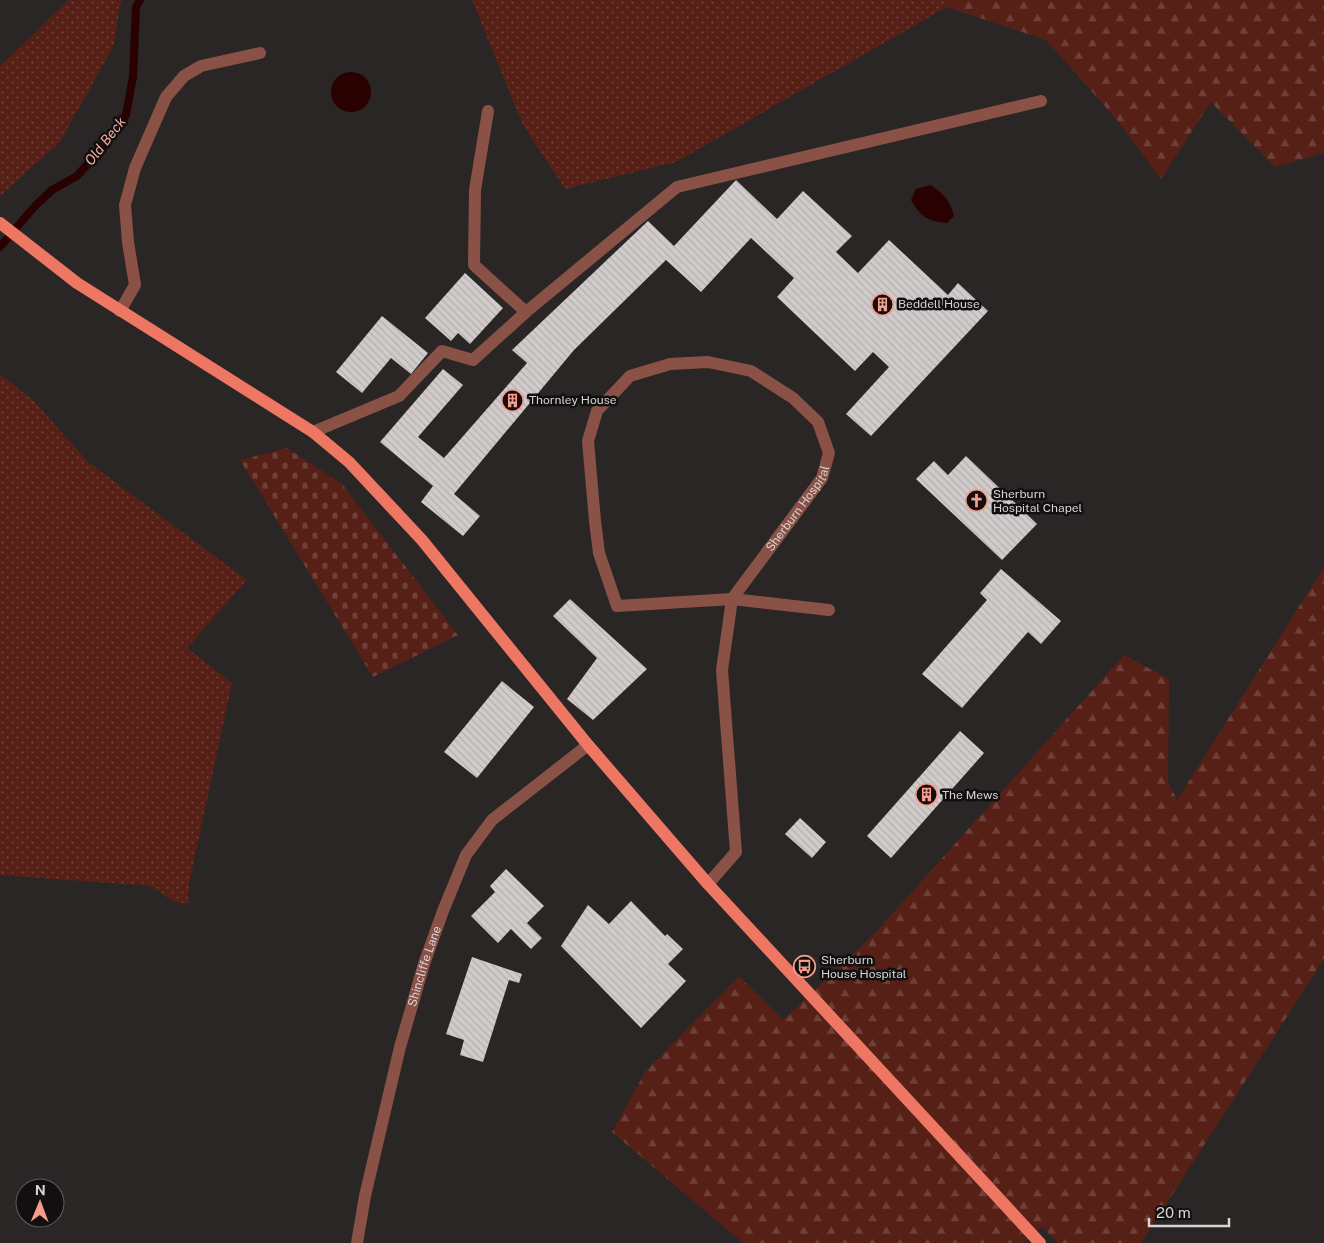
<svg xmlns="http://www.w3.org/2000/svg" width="1324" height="1243" viewBox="0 0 1324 1243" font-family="'Public Sans',sans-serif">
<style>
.grass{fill:url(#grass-dots)}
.forest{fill:url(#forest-firs)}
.cemetery{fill:url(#cemetery-stones)}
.water{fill:#280100}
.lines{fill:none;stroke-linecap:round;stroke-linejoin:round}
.stream{stroke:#280100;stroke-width:8}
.building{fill:url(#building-back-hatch)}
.minor{stroke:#8a5147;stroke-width:12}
.major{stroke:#ed7763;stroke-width:12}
.labels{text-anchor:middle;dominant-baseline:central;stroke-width:5;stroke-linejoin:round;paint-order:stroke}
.poi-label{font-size:12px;fill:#d7d4d4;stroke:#110f0f;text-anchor:start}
.street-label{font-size:12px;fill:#d7d4d4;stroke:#110f0f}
.water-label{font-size:14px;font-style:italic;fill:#f4ac9f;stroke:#110f0f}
</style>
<defs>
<pattern id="grass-dots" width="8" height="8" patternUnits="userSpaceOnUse" patternTransform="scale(1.25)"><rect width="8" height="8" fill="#562017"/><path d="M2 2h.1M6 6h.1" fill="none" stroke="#6e4038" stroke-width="1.8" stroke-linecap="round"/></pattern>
<pattern id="forest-firs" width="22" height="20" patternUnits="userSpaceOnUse" patternTransform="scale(1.25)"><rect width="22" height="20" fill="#562017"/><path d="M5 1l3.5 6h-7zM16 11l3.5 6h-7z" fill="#6e4038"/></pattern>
<pattern id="cemetery-stones" width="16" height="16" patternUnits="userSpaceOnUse" patternTransform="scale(1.25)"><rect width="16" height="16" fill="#562017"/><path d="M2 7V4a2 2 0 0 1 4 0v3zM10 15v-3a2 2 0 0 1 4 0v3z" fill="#6e4038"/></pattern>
<pattern id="building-back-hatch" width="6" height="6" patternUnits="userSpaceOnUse" patternTransform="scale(1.25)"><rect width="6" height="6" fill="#d1cccb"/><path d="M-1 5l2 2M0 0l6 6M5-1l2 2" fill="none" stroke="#b4b0af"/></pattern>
</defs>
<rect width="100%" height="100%" fill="#2a2625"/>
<!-- grass -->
<path class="grass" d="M 69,0 L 122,0 L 120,4 L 114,45 L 60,142 L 0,196 L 0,66 Z
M 472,0 L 955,0 L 947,7 L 676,162 L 565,189 L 523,125 Z
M 0,374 L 34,401 L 88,462 L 247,580 L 187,648 L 232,683 L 189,884 L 188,904 L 175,902 L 151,886 L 0,875 Z"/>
<!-- forest -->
<path class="forest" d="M 955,0 L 1324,0 L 1324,153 L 1275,167 L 1211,102 L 1161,179 L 1117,120 L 1046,40 L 947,7 Z
M 1324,567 L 1324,959 L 1141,1243 L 1058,1243 L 1042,1227 L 1023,1243 L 743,1243 L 612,1132 L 645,1072 L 739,976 L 783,1020 L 876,932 L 1124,655 L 1169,679 L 1168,782 L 1177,800 Z"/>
<!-- cemetery -->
<path class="cemetery" d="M 287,448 L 342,484 L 458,635 L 373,677 L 240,460 Z"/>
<!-- water -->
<path class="water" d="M331 92a20 20 0 1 1 40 0a20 20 0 1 1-40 0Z
M 931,185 C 943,194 951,201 954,216 L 947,223 C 927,221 921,217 911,200 L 916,189 Z"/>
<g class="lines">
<!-- stream -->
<path class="stream" d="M 0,247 L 35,206 L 52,190 L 77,176 L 104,146 L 126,115 L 133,77 L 136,7 L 140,0"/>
</g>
<!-- building -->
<path class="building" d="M 736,180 L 777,219 L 803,191 L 852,236 L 836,252 L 858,273 L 889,240 L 948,295 L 958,283 L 988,311 L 871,436 L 846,414 L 889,367 L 873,352 L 855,371 L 777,297 L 794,278 L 751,238 L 701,292 L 666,260 L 574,350 L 454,494 L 480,516 L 463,536 L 421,502 L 433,486 L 380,442 L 443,369 L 463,385 L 418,437 L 444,458 L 527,363 L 512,350 L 648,221 L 674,246 Z
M 465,273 L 503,308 L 470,344 L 458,333 L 451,341 L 425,318 Z
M 382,316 L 428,353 L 411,374 L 391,358 L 362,393 L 336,372 Z
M 966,456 L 1037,524 L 1002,560 L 916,479 L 934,461 L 948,475 Z
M 1001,569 L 1061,621 L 1041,644 L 1028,632 L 962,708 L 922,674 L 987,600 L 980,593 Z
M 570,599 L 647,669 L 593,720 L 567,699 L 597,658 L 553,616 Z
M 502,681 L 534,707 L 477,778 L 444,752 Z
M 960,731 L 984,753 L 891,858 L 867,836 Z
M 800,818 L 826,842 L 812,858 L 785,834 Z
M 506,869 L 544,906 L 527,923 L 542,938 L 531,949 L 511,929 L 498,943 L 471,916 L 495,892 L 490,886 Z
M 631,901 L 665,936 L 667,934 L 683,949 L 668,964 L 686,981 L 641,1028 L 561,946 L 588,905 L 609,924 Z
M 472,957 L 522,974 L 519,983 L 509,980 L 483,1062 L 460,1055 L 464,1040 L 446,1034 Z"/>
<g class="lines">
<!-- minor -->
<g class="minor">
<path d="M 120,311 L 135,285 L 128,242 L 125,205 L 135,168 L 166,97 L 184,76 L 201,66 L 260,53"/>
<path d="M 526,312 L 677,187 L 1041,101"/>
<path d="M 313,432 L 399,396 L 442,351 L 473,360 L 526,312 L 474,265 L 475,190 L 488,111"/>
<path id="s1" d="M 708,884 L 736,852 L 722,670 L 732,599 L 822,478 L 829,453 L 818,422 L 793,398 L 751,371 L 708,362 L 670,364 L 630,376 L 597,411 L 588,441 L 595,521 L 599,553 L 617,606 L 732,599 L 829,610"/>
<path id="s2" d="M 357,1243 L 365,1196 L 400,1047 L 424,964 L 443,911 L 466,855 L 492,820 L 588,745"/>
</g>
<!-- major -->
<path class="major" d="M 0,223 L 77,283 L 313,432 L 349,462 L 422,540 L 588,745 L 708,884 L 1040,1243"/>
</g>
<!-- icons -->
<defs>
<symbol id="building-ring" viewBox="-11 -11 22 22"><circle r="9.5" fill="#110f0f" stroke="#f49d8d" stroke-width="1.5"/><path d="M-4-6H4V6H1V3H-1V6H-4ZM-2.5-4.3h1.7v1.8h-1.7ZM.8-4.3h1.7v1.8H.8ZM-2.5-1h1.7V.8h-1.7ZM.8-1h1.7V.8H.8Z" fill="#f49d8d"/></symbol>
<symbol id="church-ring" viewBox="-11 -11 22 22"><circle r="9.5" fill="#110f0f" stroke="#f49d8d" stroke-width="1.5"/><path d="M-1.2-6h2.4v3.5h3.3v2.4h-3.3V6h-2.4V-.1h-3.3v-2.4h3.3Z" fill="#f49d8d"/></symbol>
<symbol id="bus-ring" viewBox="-11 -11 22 22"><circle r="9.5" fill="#110f0f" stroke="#f49d8d" stroke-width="1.5"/><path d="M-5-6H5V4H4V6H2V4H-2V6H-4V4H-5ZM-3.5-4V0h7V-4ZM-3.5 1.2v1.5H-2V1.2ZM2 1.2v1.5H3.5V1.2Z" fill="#f49d8d"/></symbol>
</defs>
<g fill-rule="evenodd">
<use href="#building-ring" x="870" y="292" width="25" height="25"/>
<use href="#building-ring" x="500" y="388" width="25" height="25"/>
<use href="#church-ring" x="964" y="488" width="25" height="25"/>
<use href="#building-ring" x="914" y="782" width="25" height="25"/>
<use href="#bus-ring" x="792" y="954" width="25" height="25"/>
</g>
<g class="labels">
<!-- poi labels -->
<g class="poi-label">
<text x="898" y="304">Beddell House</text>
<text x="529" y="400">Thornley House</text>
<text x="993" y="494">Sherburn<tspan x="993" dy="14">Hospital Chapel</tspan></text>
<text x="942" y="795">The Mews</text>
<text x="821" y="960">Sherburn<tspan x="821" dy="14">House Hospital</tspan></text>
</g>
<!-- street labels -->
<g class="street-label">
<text stroke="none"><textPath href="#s1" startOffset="409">Sherburn Hospital</textPath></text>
<text stroke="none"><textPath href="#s2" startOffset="285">Shincliffe Lane</textPath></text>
</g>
<!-- water labels -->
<g class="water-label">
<text transform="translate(105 141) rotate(-52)">Old Beck</text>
</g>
</g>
<!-- north arrow -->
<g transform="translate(40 1203) rotate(1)"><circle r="24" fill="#110f0f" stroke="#605e5e"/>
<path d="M0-4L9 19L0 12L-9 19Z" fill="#f49d8d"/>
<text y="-8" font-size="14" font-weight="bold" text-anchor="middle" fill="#d7d4d4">N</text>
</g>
<!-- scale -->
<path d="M1149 1218v8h80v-8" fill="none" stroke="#d7d4d4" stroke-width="2.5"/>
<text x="1156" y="1218" font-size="15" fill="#d7d4d4" stroke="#110f0f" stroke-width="4" paint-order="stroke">20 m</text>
</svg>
